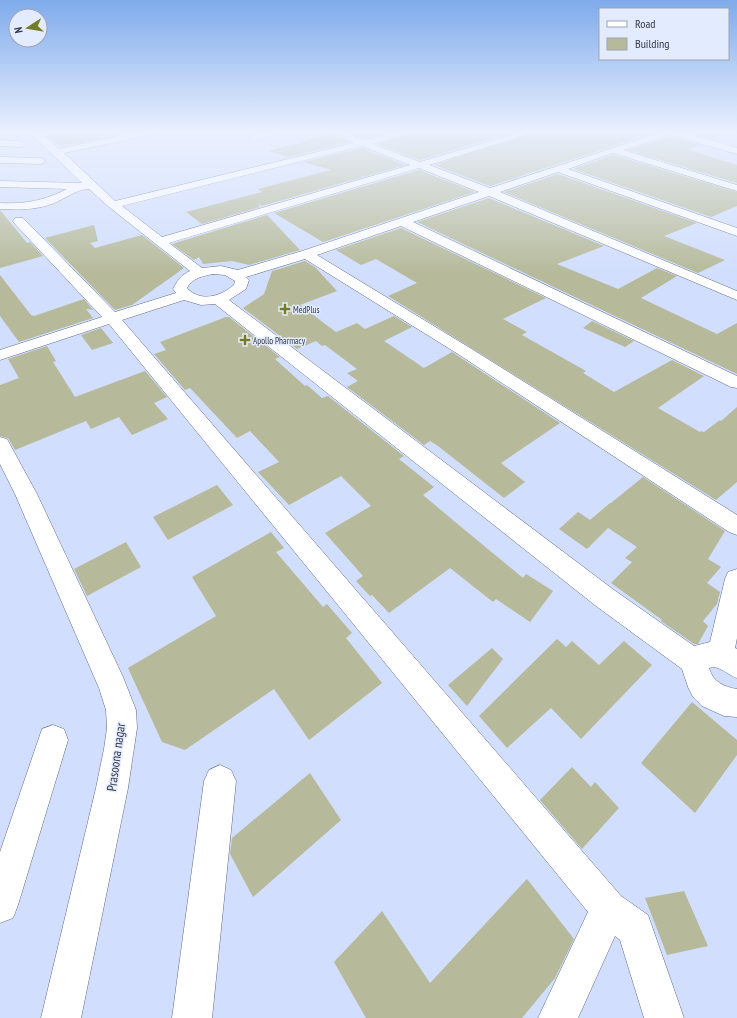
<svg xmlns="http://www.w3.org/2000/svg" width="737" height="1018" viewBox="0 0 737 1018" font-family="'PT Sans Narrow',sans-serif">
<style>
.building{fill:#b6ba9a}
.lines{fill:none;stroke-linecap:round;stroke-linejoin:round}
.minor-casing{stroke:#5f6a85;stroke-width:1}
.minor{fill:#fff;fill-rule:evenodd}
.poi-dot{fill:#757c27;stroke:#e3ebfe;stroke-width:1.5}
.labels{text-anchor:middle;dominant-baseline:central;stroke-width:3;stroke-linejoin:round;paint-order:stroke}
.far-poi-label{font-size:9px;fill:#343845;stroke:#e3ebfe;text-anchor:start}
.near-street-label{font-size:13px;fill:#343845;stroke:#e3ebfe}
</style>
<rect width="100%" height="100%" fill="#d1defd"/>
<!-- building -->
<path class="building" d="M 42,131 L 107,131 L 98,139 L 61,147 Z
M 347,131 L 392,131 L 363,138 Z
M 417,131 L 518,131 L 420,160 L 377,144 L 415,134 Z
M 540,131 L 659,131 L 490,186 L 434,165 Z
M 685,131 L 726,131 L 711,139 Z
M 331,133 L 350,142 L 289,157 L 268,151 L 331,134 Z
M 670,137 L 699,145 L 688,150 L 737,165 L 737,183 L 628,150 Z
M 362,148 L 405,165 L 262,206 L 257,203 L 260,207 L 202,224 L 186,212 L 262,192 L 258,189 L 331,170 L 304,162 Z
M 613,155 L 737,192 L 737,206 L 711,217 L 573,169 Z
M 419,170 L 475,192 L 323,242 L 274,213 Z
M 558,174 L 697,223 L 664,236 L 725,260 L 698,273 L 504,192 Z
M 489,198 L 604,246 L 557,264 L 618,289 L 657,268 L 677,276 L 641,298 L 717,334 L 737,323 L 737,374 L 417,222 Z
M 0,210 L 27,243 L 30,242 L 43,256 L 0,268 Z
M 267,215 L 300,250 L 249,265 L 232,261 L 203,264 L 199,257 L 194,260 L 172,244 Z
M 94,225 L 98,241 L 90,243 L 95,248 L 142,235 L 184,268 L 132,305 L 115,310 L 45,238 Z
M 401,228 L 546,298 L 503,319 L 527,332 L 522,335 L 586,371 L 583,373 L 614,392 L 672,360 L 704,376 L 658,408 L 700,432 L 701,431 L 704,432 L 720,420 L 721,421 L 737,407 L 737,482 L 716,500 L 388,296 L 417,283 L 376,259 L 361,265 L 336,250 Z
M 305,261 L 315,267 L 337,291 L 300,305 L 336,332 L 357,323 L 365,329 L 394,316 L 412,327 L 384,341 L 424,368 L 452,352 L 560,423 L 501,463 L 525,482 L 504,498 L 438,446 L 430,441 L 424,445 L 347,387 L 358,381 L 347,373 L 357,369 L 325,345 L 322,346 L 316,341 L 297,349 L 243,308 L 264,294 L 272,271 Z
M 0,275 L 31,315 L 34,316 L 84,299 L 93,310 L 86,309 L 93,318 L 19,342 L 0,316 Z
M 226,317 L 229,317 L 280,357 L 275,359 L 305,386 L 307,385 L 322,398 L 328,396 L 404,456 L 399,459 L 434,487 L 423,495 L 454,521 L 523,578 L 526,574 L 553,591 L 530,622 L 496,599 L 493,602 L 450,568 L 389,613 L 372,595 L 370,596 L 356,581 L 363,576 L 325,533 L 371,506 L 341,476 L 289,505 L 258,472 L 279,462 L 250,431 L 237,438 L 190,388 L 185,390 L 154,354 L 166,350 L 160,342 Z
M 592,321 L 634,341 L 625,347 L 583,328 Z
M 101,328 L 113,343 L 92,350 L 81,335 Z
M 47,346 L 56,361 L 53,362 L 75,397 L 145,371 L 167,397 L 154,403 L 168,419 L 132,435 L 119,417 L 91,429 L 86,421 L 15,450 L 8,438 L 0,436 L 0,385 L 19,378 L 8,359 Z
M 643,477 L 725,531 L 708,559 L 721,567 L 707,583 L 720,592 L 717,604 L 703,621 L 708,626 L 698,644 L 694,644 L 661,621 L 662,620 L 611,583 L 632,562 L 625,558 L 637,547 L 608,528 L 587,549 L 559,529 L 578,512 L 590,520 L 610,503 L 611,503 Z
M 217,485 L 233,505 L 168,540 L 153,517 Z
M 271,532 L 284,548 L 276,552 L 323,607 L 327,604 L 352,633 L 346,638 L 382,683 L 309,740 L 274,689 L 185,750 L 162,742 L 128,668 L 216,616 L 192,577 Z
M 126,542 L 141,567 L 87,596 L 74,569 Z
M 557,639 L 566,647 L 572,641 L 599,665 L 624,641 L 652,665 L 581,739 L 551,708 L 507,748 L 479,716 Z
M 492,648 L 503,659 L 467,706 L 448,685 Z
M 692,702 L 737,740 L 737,755 L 695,813 L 641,763 Z
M 572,767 L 591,787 L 595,782 L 619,808 L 582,849 L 540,800 Z
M 310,773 L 341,820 L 253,897 L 230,854 L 232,838 Z
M 527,879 L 574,939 L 555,978 L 522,1018 L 366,1018 L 334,962 L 382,911 L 430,983 Z
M 684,891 L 708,946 L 667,955 L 645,898 Z"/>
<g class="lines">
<defs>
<path id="minor" d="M 28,131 L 38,131 L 59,149 L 141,131 L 159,131 L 155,134 L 64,153 L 115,201 L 354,143 L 331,131 L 343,131 L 363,140 L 400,131 L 416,131 L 415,133 L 372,144 L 420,162 L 524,131 L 539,131 L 429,165 L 490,188 L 665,131 L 679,131 L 737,148 L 737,154 L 670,135 L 623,150 L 737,185 L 737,191 L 613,153 L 568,169 L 737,228 L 737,236 L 558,172 L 500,192 L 737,291 L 737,300 L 489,196 L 413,222 L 737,376 L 737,388 L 731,387 L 401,226 L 317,255 L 470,348 L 737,515 L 737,535 L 729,532 L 458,354 L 305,259 L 246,277 L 249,280 L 246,289 L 229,300 L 614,590 L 694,646 L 710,642 L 725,579 L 728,572 L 737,569 L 737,638 L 735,648 L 737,649 L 737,678 C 728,675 718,664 709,668 C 713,682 724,687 737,689 L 737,717 L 724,716 L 702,706 L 693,697 L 688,687 L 682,669 L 596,606 L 215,304 L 201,305 L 184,300 L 122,320 L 621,896 L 648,915 L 684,1018 L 644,1018 L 620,940 L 615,936 L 578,1018 L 538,1018 L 588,912 L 109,324 L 0,360 L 0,350 L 102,317 L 15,224 L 13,221 L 15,218 L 23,218 L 115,312 L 176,293 L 173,289 C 177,281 181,275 190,271 L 109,207 L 89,189 C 76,189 65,199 52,204 C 35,210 18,210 0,209 L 0,203 C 26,204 43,201 67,189 L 0,187 L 0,181 L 82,183 ZM 362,146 L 410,165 L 162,237 L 122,206 ZM 419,168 L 479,192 L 302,251 L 238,270 L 221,266 L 202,268 L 169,243 ZM 213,274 L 225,275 L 235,281 L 234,285 C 221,296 201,303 187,288 C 192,278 203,276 213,274 Z
M 270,131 L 286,131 L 253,141 L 248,138 L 250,136 Z
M 0,140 L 21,141 L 26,144 L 21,147 L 0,146 Z
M 0,157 L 41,158 L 46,161 L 41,164 L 0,163 Z
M 0,437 L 7,439 L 37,494 L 123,677 L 136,710 L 137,728 L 128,788 L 81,1018 L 41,1018 L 96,788 L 104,749 L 107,728 L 106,710 L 99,688 L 15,494 L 0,464 Z
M 53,725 L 64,729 L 68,740 L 18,905 L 13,918 L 0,923 L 0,852 L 42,729 Z
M 220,765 L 231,770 L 236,781 L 212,1018 L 172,1018 L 204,781 L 209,770 Z"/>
</defs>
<!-- minor casing -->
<use href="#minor" class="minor-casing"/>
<!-- minor -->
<use href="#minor" class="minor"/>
</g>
<!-- sky -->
<linearGradient id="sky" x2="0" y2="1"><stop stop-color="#7fabeb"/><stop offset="0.48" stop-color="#eaf0fe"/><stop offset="1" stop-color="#eaf0fe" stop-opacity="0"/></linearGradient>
<rect width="737" height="274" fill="url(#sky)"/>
<!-- markers -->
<g class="poi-dot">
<path d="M283 303h4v4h4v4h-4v4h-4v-4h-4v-4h4z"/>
<path d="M243 334h4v4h4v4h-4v4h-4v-4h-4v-4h4z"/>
</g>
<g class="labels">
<!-- far-poi labels -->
<g class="far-poi-label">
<text x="293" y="309">MedPlus</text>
<text x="253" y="340">Apollo Pharmacy</text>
</g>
<!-- near-street labels -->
<g class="near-street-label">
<text transform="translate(116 757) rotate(-82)">Prasoona nagar</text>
</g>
</g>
<!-- legend -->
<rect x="599" y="8" width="130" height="52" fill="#e3ebfe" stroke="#9da3b4"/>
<rect x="607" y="21" width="20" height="6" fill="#ffffff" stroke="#9da3b4"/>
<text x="635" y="28" font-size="12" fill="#343845">Road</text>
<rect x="607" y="38" width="20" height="12" fill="#b6ba9a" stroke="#9da3b4"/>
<text x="635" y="48" font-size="12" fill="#343845">Building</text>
<!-- north arrow -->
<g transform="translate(28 28) rotate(258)"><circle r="19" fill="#e3ebfe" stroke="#9da3b4"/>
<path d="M0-3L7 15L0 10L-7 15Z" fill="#757c27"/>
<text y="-6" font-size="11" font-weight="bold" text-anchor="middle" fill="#343845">N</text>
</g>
</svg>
